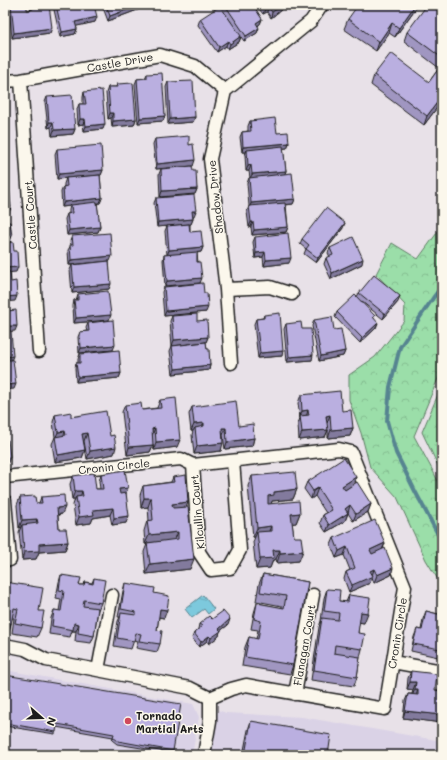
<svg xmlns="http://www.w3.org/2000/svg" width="447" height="760" viewBox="0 0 447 760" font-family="Mali,sans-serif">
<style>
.built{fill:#dad2e6}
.grass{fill:url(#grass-tufts);stroke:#5c7d62}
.forest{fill:url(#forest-crowns);stroke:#5c7d62}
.water{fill:url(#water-ripples);stroke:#568490}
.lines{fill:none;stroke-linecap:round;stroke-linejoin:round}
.stream{stroke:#568490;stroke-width:4}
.minor-casing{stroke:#1c1c1c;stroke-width:15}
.minor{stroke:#fbf7ec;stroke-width:12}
.wall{fill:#a096c1;stroke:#1c1c1c}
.shaded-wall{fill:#827a9d;stroke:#1c1c1c}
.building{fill:#baafe0;stroke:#1c1c1c}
.poi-dot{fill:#d1495b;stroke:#fbf7ec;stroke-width:1.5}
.labels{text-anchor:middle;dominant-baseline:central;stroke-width:3;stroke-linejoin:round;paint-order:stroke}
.street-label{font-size:11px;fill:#1c1c1c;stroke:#fbf7ec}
.poi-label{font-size:11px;font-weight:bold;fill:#1c1c1c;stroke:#fbf7ec;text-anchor:start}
</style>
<defs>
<pattern id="grass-tufts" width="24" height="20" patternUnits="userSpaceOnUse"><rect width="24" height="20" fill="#9bdea9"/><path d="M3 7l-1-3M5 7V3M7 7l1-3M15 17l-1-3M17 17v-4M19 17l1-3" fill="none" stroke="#85be91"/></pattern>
<pattern id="forest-crowns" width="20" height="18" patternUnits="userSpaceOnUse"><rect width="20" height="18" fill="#9bdea9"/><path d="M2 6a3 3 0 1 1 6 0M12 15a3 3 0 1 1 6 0" fill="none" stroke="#85be91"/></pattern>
<pattern id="water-ripples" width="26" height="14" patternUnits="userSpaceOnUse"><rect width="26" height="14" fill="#7dc9dd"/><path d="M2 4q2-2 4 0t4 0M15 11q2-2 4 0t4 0" fill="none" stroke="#6bacbd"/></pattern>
</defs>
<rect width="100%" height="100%" fill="#e8e1e8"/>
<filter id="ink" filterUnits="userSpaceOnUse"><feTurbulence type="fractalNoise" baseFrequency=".025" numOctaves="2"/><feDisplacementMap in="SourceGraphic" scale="8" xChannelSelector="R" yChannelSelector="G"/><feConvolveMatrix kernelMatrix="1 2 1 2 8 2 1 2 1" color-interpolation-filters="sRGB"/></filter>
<g filter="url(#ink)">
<!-- built -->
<path class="built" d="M 5,670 L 193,704 L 199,717 L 192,755 L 5,755 Z
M 218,710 L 226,713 L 302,717 L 442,741 L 442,755 L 211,755 Z"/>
<!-- grass -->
<path class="grass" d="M 442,385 L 442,474 L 422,432 Z"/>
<!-- forest -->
<path class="forest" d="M 442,226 L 442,369 L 414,436 L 434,473 L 442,490 L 442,586 L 426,560 L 397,497 L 370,467 L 361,433 L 349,400 L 349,375 L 375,357 L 404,321 L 405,305 L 376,274 L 392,243 L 418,259 Z"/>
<!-- water -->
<path class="water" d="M 203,595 L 214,609 L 208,614 L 204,609 L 192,618 L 185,609 Z"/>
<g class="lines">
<!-- stream -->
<path class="stream" d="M 442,286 L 433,298 L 400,347 L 390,387 L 387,421 L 396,453 L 415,491 L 442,542"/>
<defs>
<path id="minor" d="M 21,80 L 39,351
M 5,81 L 21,80 L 160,55 L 195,66 L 225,91
M 226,289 L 270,287 L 292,294
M 231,363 L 226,289 L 210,159 L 225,91 L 311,21 L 322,5
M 193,465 L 199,552 L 211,570 L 230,568 L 240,550 L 233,461
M 5,477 L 181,459 L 193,465 L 339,449 L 351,452 L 405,587 L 385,709 L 246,685 L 231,689 L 210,698
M 5,501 L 10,560
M 5,645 L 25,649 L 46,660 L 190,688 L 210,698
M 393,662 L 442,671
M 98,670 L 112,595
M 295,694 L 313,595
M 204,755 L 210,721 L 210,698"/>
</defs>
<!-- minor casing -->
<use href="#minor" class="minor-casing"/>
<!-- minor -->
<use href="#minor" class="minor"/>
</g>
<!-- wall -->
<path class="wall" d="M 10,5 L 27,10 L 31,9 L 30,5 L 49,5 L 50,33 L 12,38 L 9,7 Z
M 53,5 L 94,5 L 95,22 L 76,26 L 77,29 L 75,34 L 60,37 Z
M 102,5 L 141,5 L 140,9 L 108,21 Z
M 220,5 L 253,5 L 262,19 L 260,24 L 258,26 L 257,33 L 244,41 L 241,37 L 239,42 L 228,49 L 226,46 L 217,52 L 198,25 L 200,19 L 231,22 L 220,6 Z
M 256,5 L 283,5 L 282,9 L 271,18 L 267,12 L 263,14 Z
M 418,5 L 395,37 L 389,33 L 376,51 L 344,29 L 348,19 Z
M 442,12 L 442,101 L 424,125 L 371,85 L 374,75 L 429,82 L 439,68 L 404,41 L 407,32 Z
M 147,74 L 165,116 L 163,121 L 138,123 L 135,84 L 137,79 L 145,78 Z
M 168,82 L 195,117 L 193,122 L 168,124 L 166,87 Z
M 117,84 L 136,119 L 134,125 L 112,127 L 111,118 L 108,119 L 106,93 L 108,87 L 116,87 Z
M 84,92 L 103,129 L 84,131 L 83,124 L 78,125 L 77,109 L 79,104 L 83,104 L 83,97 Z
M 47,97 L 75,129 L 73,134 L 52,136 L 51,127 L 48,128 L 45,102 Z
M 250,121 L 277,133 L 289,143 L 287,148 L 283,148 L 286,171 L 284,174 L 295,199 L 293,204 L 286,205 L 288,227 L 286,232 L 252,235 L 251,227 L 249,227 L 247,212 L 249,206 L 247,183 L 249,178 L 250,178 L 249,171 L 246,171 L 245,155 L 246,152 L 242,152 L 240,137 L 242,132 L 248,131 L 248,126 Z
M 155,139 L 189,145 L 193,166 L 156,169 L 153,144 Z
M 57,149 L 103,170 L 101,175 L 100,175 L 102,198 L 100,203 L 97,204 L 100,227 L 98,232 L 67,235 L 65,219 L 67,214 L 69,213 L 69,210 L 70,206 L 62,207 L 61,192 L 63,187 L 64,186 L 64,184 L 66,178 L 91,176 L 57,179 L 55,154 Z
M 161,169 L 193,171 L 197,189 L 195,194 L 160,197 L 159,174 Z
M 156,198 L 194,216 L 193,216 L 193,219 L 191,224 L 190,224 L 190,232 L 203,247 L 201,252 L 197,253 L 200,283 L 165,286 L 163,260 L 164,255 L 167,255 L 165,231 L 167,226 L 157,227 L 154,203 Z
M 343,228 L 316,263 L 304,254 L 306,249 L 300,244 L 302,239 Z
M 72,236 L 110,261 L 109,261 L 109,289 L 72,293 L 70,270 L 72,265 L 69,265 L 68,250 L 71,245 L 70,241 Z
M 255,237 L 289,263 L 264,266 L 263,257 L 255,258 L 253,242 Z
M 330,248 L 362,264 L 331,279 L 324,264 L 326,258 L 330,257 L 328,253 Z
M 164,287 L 206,312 L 164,316 L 162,292 Z
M 359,293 L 398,302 L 383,319 L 361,301 L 374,318 L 376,328 L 360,343 L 335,317 L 337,312 L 357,297 Z
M 78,294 L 109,320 L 74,323 L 73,306 L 74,300 L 76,300 Z
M 264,315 L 282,356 L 258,358 L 254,324 L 256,319 L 263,318 Z
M 172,316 L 197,321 L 208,337 L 206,342 L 207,349 L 210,365 L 209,370 L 173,374 L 170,351 L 172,346 L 170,321 Z
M 314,320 L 334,330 L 345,351 L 343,356 L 319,361 L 312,326 Z
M 88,323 L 113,350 L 79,353 L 78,337 L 80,332 L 87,331 L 86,328 Z
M 286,324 L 302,329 L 312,360 L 287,362 L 284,329 Z
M 80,354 L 121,373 L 119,378 L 76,382 L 75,368 L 76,363 L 78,363 L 78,359 Z
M 301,395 L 342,411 L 353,428 L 350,436 L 328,438 L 328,430 L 325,437 L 299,440 L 298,424 L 300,418 L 298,403 Z
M 160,400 L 177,447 L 154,450 L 153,445 L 150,452 L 127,455 L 122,412 L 125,405 L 142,410 L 157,408 Z
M 192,407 L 239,426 L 254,438 L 252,446 L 225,449 L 223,435 L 222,435 L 221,451 L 194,454 L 192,435 L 193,431 L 191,431 L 189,414 Z
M 55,415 L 71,417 L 114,454 L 87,459 L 84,441 L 83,441 L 85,450 L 82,458 L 55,462 L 52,444 L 55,437 L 53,422 Z
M 101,474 L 126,493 L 126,523 L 112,525 L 110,515 L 93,518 L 91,523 L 76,525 L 73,505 L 75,499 L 72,499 L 70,484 L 73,476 L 96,489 L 100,489 L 99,481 Z
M 252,476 L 297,489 L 293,499 L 272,501 L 271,504 L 300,513 L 296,523 L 292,523 L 294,537 L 299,561 L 277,563 L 276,559 L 273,560 L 270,568 L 256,569 L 253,542 L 255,537 L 253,537 L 248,486 Z
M 173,477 L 187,507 L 190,569 L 146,574 L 144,552 L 147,544 L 145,544 L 144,531 L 147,521 L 149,521 L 148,507 L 141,508 L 140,495 L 143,486 L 171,482 Z
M 356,477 L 353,484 L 371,504 L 368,512 L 353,521 L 348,513 L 345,521 L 326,532 L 320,523 L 323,515 L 326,513 L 315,496 L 311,499 L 304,489 L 307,482 Z
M 20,497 L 36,503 L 39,503 L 41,497 L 62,514 L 58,515 L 59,529 L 68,542 L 65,550 L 39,552 L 36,559 L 22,560 L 19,532 L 21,527 L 19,528 L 17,505 Z
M 334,538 L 385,543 L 383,549 L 391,575 L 374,583 L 372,577 L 370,583 L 349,592 L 344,579 L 346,572 L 350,570 L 344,555 L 336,558 L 331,545 Z
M 263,574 L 308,582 L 293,665 L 290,674 L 242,666 L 245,647 L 249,637 L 256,639 L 258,630 L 251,629 L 254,613 L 257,603 L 282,608 L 282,606 L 256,601 L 259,584 Z
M 61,575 L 79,585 L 84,585 L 85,582 L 92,583 L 94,578 L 101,603 L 98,610 L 94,636 L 91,643 L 75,641 L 76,631 L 72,631 L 70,637 L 49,634 L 51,618 L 54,610 L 59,611 L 61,599 L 56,598 L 59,582 Z
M 5,582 L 39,611 L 41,628 L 37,637 L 12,633 L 14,618 L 12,618 L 11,624 L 8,634 L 5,633 Z
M 125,583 L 154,593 L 164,618 L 159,617 L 157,630 L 160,644 L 157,652 L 136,648 L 138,641 L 134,640 L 131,649 L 114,646 L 118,621 L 120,617 L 118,617 L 123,591 Z
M 327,589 L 339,601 L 346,602 L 349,595 L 364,623 L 359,622 L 358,633 L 362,649 L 360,657 L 357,677 L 354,686 L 311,680 L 319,627 L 321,621 L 324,598 Z
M 426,611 L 442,615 L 442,645 L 441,645 L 438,657 L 411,651 L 414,637 L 417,629 L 421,630 L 423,619 Z
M 212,619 L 228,625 L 220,631 L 219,636 L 209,644 L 207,641 L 199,647 L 192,638 L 194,633 L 198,629 L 199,624 Z
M 411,671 L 435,690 L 439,690 L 440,684 L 442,677 L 442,723 L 403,718 L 405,701 L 408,694 L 412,694 L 413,690 L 407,689 L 408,678 Z
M 5,675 L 173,751 L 172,753 L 117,744 L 112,740 L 113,737 L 56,727 L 55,734 L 5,726 Z
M 251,721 L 328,755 L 243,755 L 248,730 Z"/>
<!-- shaded-wall -->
<path class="shaded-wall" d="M 139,5 L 141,5 L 140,9 L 108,21 L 110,16 Z
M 281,5 L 283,5 L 282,9 L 271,18 L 272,12 Z
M 415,5 L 418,5 L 395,37 L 399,28 Z
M 268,7 L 267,12 L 263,14 L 265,9 Z
M 97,17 L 95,22 L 73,27 L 75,22 Z
M 262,19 L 260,24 L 254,28 L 256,23 Z
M 392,23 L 389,33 L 376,51 L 379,42 Z
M 52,28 L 50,33 L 12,38 L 14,33 Z
M 259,28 L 257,33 L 244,41 L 246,36 Z
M 77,29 L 75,34 L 60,37 L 62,32 Z
M 241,36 L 239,42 L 228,49 L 230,44 Z
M 228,41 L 226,46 L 217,52 L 219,47 Z
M 442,96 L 442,101 L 424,125 L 427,116 Z
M 110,113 L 113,113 L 111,118 L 108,119 Z
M 165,116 L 163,121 L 138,123 L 140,118 Z
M 195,117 L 193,122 L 168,124 L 170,119 Z
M 80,119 L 85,119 L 83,124 L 78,125 Z
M 136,119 L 134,125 L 112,127 L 113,121 Z
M 49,122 L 53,122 L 51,127 L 48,128 Z
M 105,124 L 103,129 L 84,131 L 86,126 Z
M 75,129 L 73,134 L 52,136 L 54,130 Z
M 5,136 L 8,136 L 6,141 L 5,141 Z
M 289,143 L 287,148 L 247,152 L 247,150 L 246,152 L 242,152 L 243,147 Z
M 195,160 L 193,166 L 156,169 L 157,164 Z
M 251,165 L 249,171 L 246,171 L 248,166 Z
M 103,170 L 101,175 L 57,179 L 59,174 Z
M 286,171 L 284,176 L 250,179 L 252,174 Z
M 5,179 L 8,179 L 7,184 L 5,184 Z
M 197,189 L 195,194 L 160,197 L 162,191 Z
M 102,198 L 100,203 L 71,206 L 71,205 L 70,206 L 62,207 L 64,202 Z
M 295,199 L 293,204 L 250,208 L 251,203 Z
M 11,207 L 9,213 L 5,213 L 5,208 Z
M 192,211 L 196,211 L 194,216 L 190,216 Z
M 193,219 L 191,224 L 157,227 L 158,222 Z
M 251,222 L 253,222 L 251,227 L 249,227 Z
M 345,223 L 343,228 L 316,263 L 318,258 Z
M 100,227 L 98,232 L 67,235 L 69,230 Z
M 288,227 L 286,232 L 252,235 L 254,230 Z
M 12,236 L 10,242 L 5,242 L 5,237 Z
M 203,247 L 201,252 L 167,256 L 169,250 Z
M 265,252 L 263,257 L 255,258 L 256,253 Z
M 112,256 L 110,261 L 69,265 L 71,260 Z
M 291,258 L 289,263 L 264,266 L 266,260 Z
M 363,259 L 362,264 L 331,279 L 332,273 Z
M 18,267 L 16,272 L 5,273 L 5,268 Z
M 202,278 L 200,283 L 165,286 L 167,281 Z
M 111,284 L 109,289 L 72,293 L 74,287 Z
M 17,296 L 15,301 L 5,302 L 5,297 Z
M 400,296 L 398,302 L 383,319 L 385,314 Z
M 208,307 L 206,312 L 164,316 L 166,311 Z
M 111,315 L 109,320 L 74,323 L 76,318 Z
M 378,323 L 376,328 L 360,343 L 362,338 Z
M 5,326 L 17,326 L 15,331 L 5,332 Z
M 208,337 L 206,342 L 172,346 L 174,340 Z
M 115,345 L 113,350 L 79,353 L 81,348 Z
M 283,351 L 282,356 L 258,358 L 260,353 Z
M 345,351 L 343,356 L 319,361 L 321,356 Z
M 313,355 L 312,360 L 287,362 L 289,357 Z
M 13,356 L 11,361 L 5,362 L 5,357 Z
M 210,365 L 209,370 L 173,374 L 175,369 Z
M 121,373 L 119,378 L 76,382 L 78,377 Z
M 16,384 L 14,389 L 5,390 L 5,385 Z
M 308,410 L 306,418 L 300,416 L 299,418 L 302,411 Z
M 330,415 L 327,423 L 326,416 Z
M 204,423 L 201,430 L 195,428 L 193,431 L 191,431 L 194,424 Z
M 155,428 L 152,436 L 152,429 Z
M 222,428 L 226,428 L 223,435 L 219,436 Z
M 353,428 L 350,436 L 328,438 L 331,430 Z
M 328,430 L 325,437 L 299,440 L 302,432 Z
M 65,431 L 63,438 L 55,439 L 58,432 Z
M 87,433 L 84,441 L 79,441 L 82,434 Z
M 254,438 L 252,446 L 225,449 L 227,442 Z
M 180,440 L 177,447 L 154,450 L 156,442 Z
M 223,443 L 221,451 L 194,454 L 197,446 Z
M 153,445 L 150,452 L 127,455 L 129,447 Z
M 116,447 L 114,454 L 87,459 L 90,451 Z
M 85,450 L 82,458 L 55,462 L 58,455 Z
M 10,457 L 7,465 L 5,465 L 5,458 Z
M 356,477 L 353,485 L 339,494 L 342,486 Z
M 128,488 L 125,495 L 117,496 L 119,489 Z
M 318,488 L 315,496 L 311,499 L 313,491 Z
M 297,489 L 293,499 L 272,501 L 271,505 L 264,506 L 268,496 L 274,492 Z
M 75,491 L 82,491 L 80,498 L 76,497 L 75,499 L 72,499 Z
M 144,498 L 151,498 L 148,507 L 141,508 Z
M 188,502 L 185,512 L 169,513 L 172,504 Z
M 371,504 L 368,512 L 353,521 L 356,514 Z
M 350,505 L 348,513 L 345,509 Z
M 65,507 L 62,514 L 55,515 L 57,508 Z
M 113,508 L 110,515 L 93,518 L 91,523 L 76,525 L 79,517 L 93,510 Z
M 300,513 L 296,523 L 288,524 L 291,514 Z
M 348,513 L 345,521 L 326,532 L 329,525 Z
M 129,516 L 126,523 L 112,525 L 114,518 Z
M 37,519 L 35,526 L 22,525 L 21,527 L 19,528 L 22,520 Z
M 271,526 L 267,536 L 257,532 L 255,537 L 253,537 L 257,528 Z
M 178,532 L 174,541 L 147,543 L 147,544 L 145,544 L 149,535 Z
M 68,542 L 65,550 L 39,552 L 36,559 L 22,560 L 24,552 L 39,544 Z
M 385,543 L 382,550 L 367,557 L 370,550 Z
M 347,547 L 344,555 L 336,558 L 339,551 Z
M 273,550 L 280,550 L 276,559 L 273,560 L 270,568 L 256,569 L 260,559 Z
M 303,551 L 299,561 L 277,563 L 280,553 Z
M 194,559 L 190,569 L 146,574 L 150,564 Z
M 393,568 L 391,575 L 374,583 L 377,575 Z
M 374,569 L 370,583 L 349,592 L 352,585 L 370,571 Z
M 160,609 L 167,610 L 164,618 L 158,617 Z
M 361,612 L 368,613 L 364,623 L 357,622 Z
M 230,619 L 228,625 L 220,631 L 219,636 L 209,644 L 211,638 L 219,629 Z
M 74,623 L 79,624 L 76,631 L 72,631 Z
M 209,636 L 207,641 L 199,647 L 201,642 Z
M 410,682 L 416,682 L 413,690 L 407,689 Z
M 415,689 L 418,689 L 416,697 L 412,696 Z
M 405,711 L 442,715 L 442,723 L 403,718 Z"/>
<!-- building -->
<path class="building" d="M 11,5 L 27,5 L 27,10 L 33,9 L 33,5 L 49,5 L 52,28 L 14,33 Z
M 56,5 L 94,5 L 97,17 L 75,22 L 77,29 L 62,32 Z
M 106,5 L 139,5 L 110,16 Z
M 225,5 L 253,5 L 262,19 L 256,23 L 259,28 L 246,36 Z
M 262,5 L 283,5 L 272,12 L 268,7 L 265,9 Z
M 358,5 L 415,5 L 399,28 L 392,23 L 379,42 L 348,19 Z
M 427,5 L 433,5 L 442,12 L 442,58 L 407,32 Z
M 220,6 L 241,36 L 230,44 L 228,41 L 219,47 L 200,19 Z
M 391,53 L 429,82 L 442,64 L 442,96 L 427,116 L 374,75 Z
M 162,73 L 165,116 L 140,118 L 137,79 L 147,78 L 147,74 Z
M 193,81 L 195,117 L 170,119 L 168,82 Z
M 133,83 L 136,119 L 113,121 L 113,113 L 110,113 L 108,87 L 118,87 L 117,84 Z
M 102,90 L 105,124 L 86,126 L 85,119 L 80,119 L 79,104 L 86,104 L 84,92 Z
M 72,95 L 75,129 L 54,130 L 53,122 L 49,122 L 47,97 Z
M 5,99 L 8,136 L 5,136 Z
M 275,118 L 277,133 L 288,132 L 289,143 L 243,147 L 242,132 L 251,131 L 250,121 Z
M 189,136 L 189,145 L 193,144 L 195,160 L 157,164 L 155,139 Z
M 101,145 L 103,170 L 59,174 L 57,149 Z
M 283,146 L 286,171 L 252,174 L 251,165 L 248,166 L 247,150 Z
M 5,165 L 7,165 L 8,179 L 5,179 Z
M 192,166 L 193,171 L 196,171 L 197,189 L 162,191 L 161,169 Z
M 292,173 L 295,199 L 251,203 L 249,178 Z
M 100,175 L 102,198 L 64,202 L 63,187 L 67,186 L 66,178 Z
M 5,186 L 9,186 L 11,207 L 5,208 Z
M 194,195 L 196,211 L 192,211 L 193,219 L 158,222 L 156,198 Z
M 97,202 L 100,227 L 69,230 L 67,214 L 72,213 L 71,205 Z
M 285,203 L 288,227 L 254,230 L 253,222 L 251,222 L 249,206 Z
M 326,208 L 345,223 L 318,258 L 306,249 L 309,245 L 302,239 Z
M 5,222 L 10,222 L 12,236 L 5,237 Z
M 189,224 L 190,232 L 201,231 L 203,247 L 169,250 L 167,226 Z
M 110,233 L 112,256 L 71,260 L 70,245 L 73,245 L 72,236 Z
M 288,233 L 291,258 L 266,260 L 265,252 L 256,253 L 255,237 Z
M 353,237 L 363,259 L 332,273 L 326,258 L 333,255 L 330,248 Z
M 13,242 L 14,251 L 17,251 L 18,267 L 5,268 L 5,243 Z
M 197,252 L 197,262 L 200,262 L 202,278 L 167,281 L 164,255 Z
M 109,261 L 111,284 L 74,287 L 72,265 Z
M 5,272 L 10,272 L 11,282 L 16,281 L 17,296 L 5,297 Z
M 374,275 L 400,296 L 385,314 L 359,293 Z
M 203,283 L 204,293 L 207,293 L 208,307 L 166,311 L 164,287 Z
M 108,291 L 111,315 L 76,318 L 74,300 L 78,300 L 78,294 Z
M 355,295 L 375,316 L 373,317 L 378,323 L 362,338 L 337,312 Z
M 5,302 L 7,302 L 7,311 L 16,310 L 17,326 L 5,326 Z
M 280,313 L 283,351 L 260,353 L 256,319 L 264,318 L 264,315 Z
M 197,314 L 197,321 L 207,320 L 208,337 L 174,340 L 172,316 Z
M 332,317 L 334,330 L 341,329 L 345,351 L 321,356 L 314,320 Z
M 113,320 L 115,345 L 81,348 L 80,332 L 89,331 L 88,323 Z
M 301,322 L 302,329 L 311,329 L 313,355 L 289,357 L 286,324 Z
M 5,331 L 11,331 L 13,356 L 5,357 Z
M 206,342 L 207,349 L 209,349 L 210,365 L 175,369 L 172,346 Z
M 119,350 L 121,373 L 78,377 L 76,363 L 80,363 L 80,354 Z
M 5,360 L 13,360 L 16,384 L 5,385 Z
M 340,391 L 342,411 L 351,410 L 353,428 L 331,430 L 330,415 L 326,416 L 328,430 L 302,432 L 300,416 L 309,415 L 308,410 L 302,411 L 301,395 Z
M 176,398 L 180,440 L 156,442 L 155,428 L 152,429 L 153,445 L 129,447 L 125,405 L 141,403 L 142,410 L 161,408 L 160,400 Z
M 236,401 L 239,426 L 253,424 L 254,438 L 227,442 L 226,428 L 222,428 L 223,443 L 197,446 L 195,428 L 204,426 L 204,423 L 194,424 L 192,407 Z
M 106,411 L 110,436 L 114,435 L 116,447 L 90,451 L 87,433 L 82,434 L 85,450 L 58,455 L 55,437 L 66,435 L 65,431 L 58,432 L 55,415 L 71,412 L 71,417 Z
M 8,440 L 10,457 L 5,458 L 5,441 Z
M 344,458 L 356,477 L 342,486 L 345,490 L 357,482 L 371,504 L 356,514 L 350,505 L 345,509 L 348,513 L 329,525 L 323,515 L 332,510 L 318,488 L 313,491 L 307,482 Z
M 125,470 L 128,488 L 119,489 L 120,494 L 126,493 L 129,516 L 114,518 L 113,508 L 93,510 L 94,515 L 79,517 L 76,497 L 83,496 L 82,491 L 75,491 L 73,476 L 94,473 L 96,489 L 103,489 L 101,474 Z
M 295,472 L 297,489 L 274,492 L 274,495 L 268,496 L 268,504 L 299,501 L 300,513 L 291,514 L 294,537 L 301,537 L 303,551 L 280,553 L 280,550 L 273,550 L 274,558 L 260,559 L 257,532 L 271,531 L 271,526 L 257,528 L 252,476 Z
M 186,475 L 188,502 L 172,504 L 173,508 L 188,507 L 194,559 L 150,564 L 147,543 L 178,539 L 178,532 L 149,535 L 147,521 L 153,520 L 151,498 L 144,498 L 143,486 L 174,482 L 173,477 Z
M 64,495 L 65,507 L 57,508 L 59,529 L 66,529 L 68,542 L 39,544 L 39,551 L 24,552 L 22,525 L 38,523 L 37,519 L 22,520 L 20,497 L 35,496 L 36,503 L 42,503 L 41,497 Z
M 375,520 L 385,543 L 370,550 L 372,554 L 385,548 L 393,568 L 377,575 L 374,569 L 370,571 L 373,576 L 352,585 L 346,572 L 355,568 L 347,547 L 339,551 L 334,538 Z
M 263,574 L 308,582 L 293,665 L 245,657 L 249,637 L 258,639 L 261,621 L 254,619 L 257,603 L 284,608 L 286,596 L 260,592 Z
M 61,575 L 81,578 L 79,585 L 84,585 L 85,582 L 93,584 L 94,578 L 105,580 L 101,603 L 84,600 L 83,606 L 98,608 L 94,636 L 78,633 L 79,624 L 74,623 L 73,630 L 52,626 L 54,610 L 61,611 L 64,591 L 59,590 Z
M 5,582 L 43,588 L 39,611 L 44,611 L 41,628 L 15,623 L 18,609 L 14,608 L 11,624 L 5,623 Z
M 125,583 L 155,588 L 154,593 L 169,596 L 167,610 L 160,609 L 157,630 L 162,631 L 160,644 L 139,641 L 141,634 L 136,633 L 134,641 L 117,638 L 121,613 L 136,615 L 136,612 L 121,609 Z
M 327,589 L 340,590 L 339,601 L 348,602 L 349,595 L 370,598 L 368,613 L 361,612 L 358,633 L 365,634 L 362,649 L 335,645 L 334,653 L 360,657 L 357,677 L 314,670 L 322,618 L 338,620 L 339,613 L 324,611 Z
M 223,611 L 230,619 L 219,629 L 221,631 L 211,638 L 209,636 L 201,642 L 194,633 L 202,626 L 199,624 L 209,616 L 212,619 Z
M 426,611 L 442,615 L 442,641 L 440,649 L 413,644 L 417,629 L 422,630 Z
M 411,671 L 437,674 L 435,690 L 440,691 L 442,678 L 442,715 L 405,711 L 408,694 L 418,695 L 418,689 L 415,689 L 416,682 L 410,682 Z
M 5,675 L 181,704 L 173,751 L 118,741 L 113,737 L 114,734 L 57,724 L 56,732 L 5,723 Z
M 251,721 L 331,735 L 328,755 L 245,755 Z"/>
</g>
<!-- markers -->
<circle class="poi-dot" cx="128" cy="721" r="4"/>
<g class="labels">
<!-- street labels -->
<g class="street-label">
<text transform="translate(120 62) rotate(-10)">Castle Drive</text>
<text transform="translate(215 197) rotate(-96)">Shadow Drive</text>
<text transform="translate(30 215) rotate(-94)">Castle Court</text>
<text transform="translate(114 466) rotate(-6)">Cronin Circle</text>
<text transform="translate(197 512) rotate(-95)">Kilcullin Court</text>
<text transform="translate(397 633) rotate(-81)">Cronin Circle</text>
<text transform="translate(304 645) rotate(-80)">Flanagan Court</text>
</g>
<!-- poi labels -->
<g class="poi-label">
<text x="136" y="715">Tornado<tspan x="136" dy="13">Martial Arts</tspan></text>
</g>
</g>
<!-- margin -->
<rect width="447" height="760" fill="none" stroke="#fbf7ec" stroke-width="20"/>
<rect x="10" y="10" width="427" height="740" fill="none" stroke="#1c1c1c" stroke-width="1.5" filter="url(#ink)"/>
<!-- north arrow -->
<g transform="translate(42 718) rotate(110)" stroke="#fbf7ec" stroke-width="3" paint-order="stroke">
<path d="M0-3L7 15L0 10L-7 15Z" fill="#1c1c1c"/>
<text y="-6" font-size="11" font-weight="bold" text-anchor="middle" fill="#1c1c1c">N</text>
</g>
</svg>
